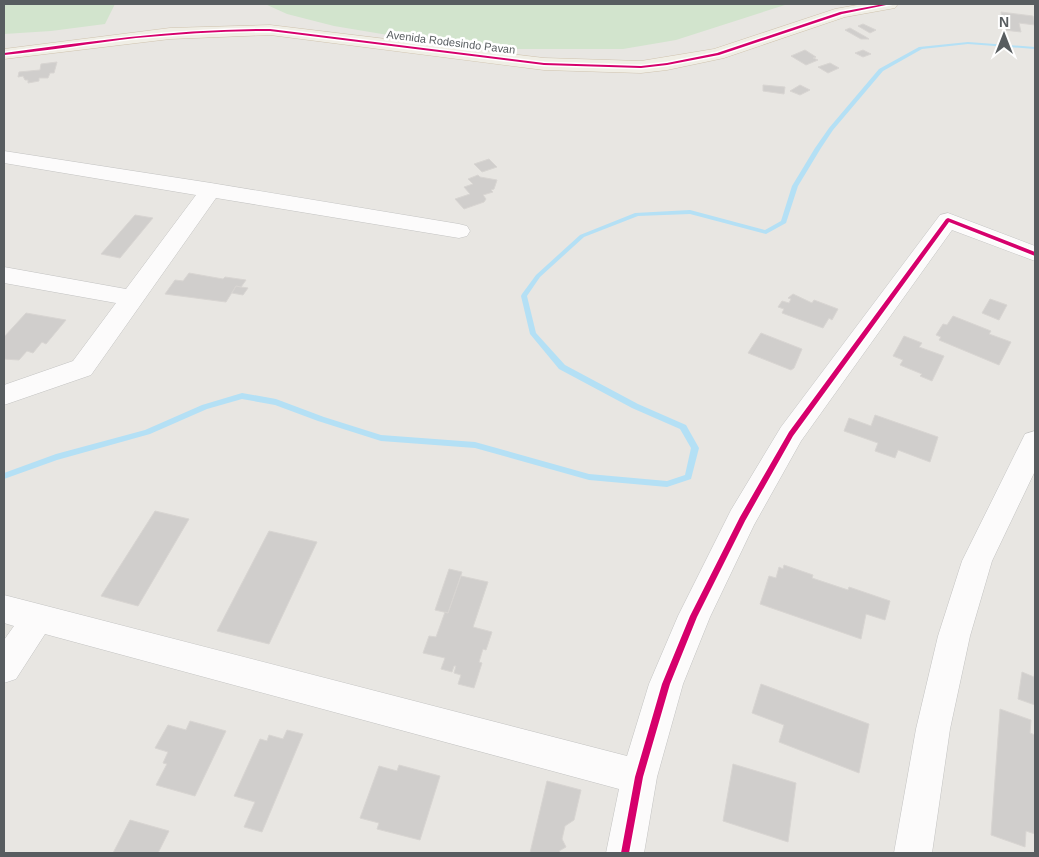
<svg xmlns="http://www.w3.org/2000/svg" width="1039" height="857" viewBox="0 0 1039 857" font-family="Arial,sans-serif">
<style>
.green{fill:#d2e4cd}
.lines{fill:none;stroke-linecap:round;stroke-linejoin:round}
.stream{fill:#b4e0f5;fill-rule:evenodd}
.building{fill:#d0cecc;stroke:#d8d5d2}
.minor-casing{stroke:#c3c3c2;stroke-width:1}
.major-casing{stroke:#d0c4b0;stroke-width:1}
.minor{fill:#fcfbfb;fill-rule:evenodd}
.major{fill:#f0eee5;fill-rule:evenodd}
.cycleway-casing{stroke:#fff;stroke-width:3}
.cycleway{fill:#d6006c;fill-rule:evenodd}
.labels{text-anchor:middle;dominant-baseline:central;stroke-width:5;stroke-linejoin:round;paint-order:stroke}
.far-street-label{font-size:11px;fill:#585d60;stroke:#fff}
</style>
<rect width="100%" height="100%" fill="#e8e6e2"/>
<!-- green -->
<path class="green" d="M 4,4 L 115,4 L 105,24 L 51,31 L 4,34 Z
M 265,4 L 788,4 L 676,40 L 623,49 L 501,49 L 442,44 L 334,26 L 287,14 Z"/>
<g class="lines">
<!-- stream -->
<path class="stream" d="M 968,42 L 1035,47 L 1035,49 L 968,44 L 922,49 L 883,71 L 833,130 L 821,148 L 798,186 L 786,223 L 766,234 L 690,214 L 638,216 L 584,237 L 540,277 L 527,296 L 536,333 L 565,365 L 638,404 L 686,425 L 699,448 L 691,479 L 667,487 L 589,480 L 475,448 L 381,441 L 318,421 L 275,405 L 242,399 L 207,409 L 150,434 L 57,460 L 4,479 L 4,473 L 56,454 L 145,430 L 202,405 L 242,393 L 276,399 L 324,417 L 381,435 L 475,442 L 589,474 L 667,481 L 685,475 L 691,448 L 680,429 L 632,408 L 559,369 L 530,334 L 521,296 L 522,294 L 536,275 L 580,235 L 635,213 L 690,210 L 765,230 L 781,221 L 792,186 L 815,148 L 829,128 L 879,69 L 919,47 Z"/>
</g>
<!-- building -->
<path class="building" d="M 1001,12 L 1033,16 L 1035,25 L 1019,23 L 1021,32 L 1004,30 Z
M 863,24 L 876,30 L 870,33 L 858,26 Z
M 850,28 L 866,37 L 869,39 L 861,39 L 845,30 Z
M 805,50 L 816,57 L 813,58 L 818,60 L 806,65 L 791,56 Z
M 863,50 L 871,54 L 863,57 L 855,53 Z
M 57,62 L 54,73 L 50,73 L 48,78 L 39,78 L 39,81 L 28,83 L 28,80 L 25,80 L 23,76 L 18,77 L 19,72 L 40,70 L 41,64 Z
M 830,63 L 839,68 L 828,73 L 818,67 Z
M 763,85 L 785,87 L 784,94 L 763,91 Z
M 800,85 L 810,90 L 800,95 L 790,91 Z
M 489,159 L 497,167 L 482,172 L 474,164 Z
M 478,175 L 480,177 L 497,180 L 494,189 L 491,190 L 493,192 L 483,195 L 486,199 L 484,202 L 464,209 L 455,199 L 470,194 L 464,187 L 473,184 L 468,179 Z
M 135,215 L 153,218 L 120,258 L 101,254 Z
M 189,273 L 223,279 L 225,277 L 246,280 L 241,287 L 236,286 L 226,302 L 165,294 L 175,280 L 183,281 Z
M 236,286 L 241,287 L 248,288 L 243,295 L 232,293 Z
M 793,294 L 812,303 L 814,300 L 838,309 L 832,320 L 829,318 L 823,328 L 782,313 L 784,309 L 778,307 L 782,301 L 789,303 L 791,299 L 788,298 Z
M 990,299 L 1007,305 L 999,320 L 982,313 Z
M 26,313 L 66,320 L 46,344 L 42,342 L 33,353 L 27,351 L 19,360 L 4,359 L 4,337 Z
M 953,316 L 991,331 L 989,334 L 1011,342 L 999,365 L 939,340 L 941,337 L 936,335 L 943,324 L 947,325 Z
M 761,333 L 802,349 L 794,368 L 791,370 L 748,353 Z
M 904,336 L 922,343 L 919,347 L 944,356 L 932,381 L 920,376 L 922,374 L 900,365 L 903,360 L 893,356 Z
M 875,415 L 938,437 L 930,462 L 898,450 L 895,458 L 875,451 L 878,443 L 844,431 L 849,418 L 871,426 Z
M 155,511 L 189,519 L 138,606 L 101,596 Z
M 269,531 L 317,542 L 269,644 L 217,631 Z
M 784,565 L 813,575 L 812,578 L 848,590 L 849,587 L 890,601 L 885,620 L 866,614 L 861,639 L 760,604 L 769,576 L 776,578 L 779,567 L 783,569 Z
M 449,569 L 462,572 L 448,613 L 435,610 Z
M 461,576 L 488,582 L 473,627 L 492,632 L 486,650 L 483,649 L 479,662 L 482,663 L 474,688 L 458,684 L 461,675 L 454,673 L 456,666 L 454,666 L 452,672 L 441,669 L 445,658 L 423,653 L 429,636 L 436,637 L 445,612 L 448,613 Z
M 1035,670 L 1035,705 L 1018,699 L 1022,672 L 1034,677 Z
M 761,684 L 869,724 L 859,773 L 779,742 L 784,725 L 752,713 Z
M 1000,709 L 1031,720 L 1030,733 L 1035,735 L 1035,834 L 1026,831 L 1025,847 L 991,835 Z
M 190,721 L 226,731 L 195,796 L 156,785 L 167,764 L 163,763 L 168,752 L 155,748 L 168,725 L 186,730 Z
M 287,730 L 303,734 L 262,832 L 244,827 L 255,802 L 234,796 L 260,739 L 267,741 L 269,735 L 283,739 Z
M 733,764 L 796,783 L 788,842 L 723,821 Z
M 399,765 L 440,776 L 420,840 L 377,829 L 379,823 L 360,818 L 379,766 L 397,771 Z
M 547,781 L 581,790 L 574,820 L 565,826 L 562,839 L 566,847 L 559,851 L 561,853 L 530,853 Z
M 130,820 L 169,831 L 158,853 L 113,853 Z"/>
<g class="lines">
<defs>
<path id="minor" d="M 4,151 L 211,183 L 459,224 L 467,226 L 470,231 L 467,236 L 459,238 L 216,198 L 91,375 L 4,405 L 4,385 L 73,361 L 116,303 L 4,283 L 4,267 L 126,289 L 196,195 L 4,163 Z
M 948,213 L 1035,246 L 1035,261 L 952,230 L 801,441 L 754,525 L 710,617 L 683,684 L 657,777 L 644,853 L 606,853 L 619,789 L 45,634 L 16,679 L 4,683 L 4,640 L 14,626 L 4,623 L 4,595 L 627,756 L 649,684 L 678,616 L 731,510 L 781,427 L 940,215 Z
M 1035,431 L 1035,471 L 992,561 L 970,636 L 950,729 L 932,853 L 894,853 L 916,729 L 938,636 L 962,561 L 1025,434 Z"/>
<path id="major" d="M 863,4 L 898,4 L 895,8 L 845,17 L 724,58 L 667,70 L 641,73 L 544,70 L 270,35 L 170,39 L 4,59 L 4,49 L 170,28 L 270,25 L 544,58 L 641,61 L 714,49 L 835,9 Z"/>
</defs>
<!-- minor casing -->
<use href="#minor" class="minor-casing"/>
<!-- major casing -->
<use href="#major" class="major-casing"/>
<!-- minor -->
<use href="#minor" class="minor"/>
<!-- major -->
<use href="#major" class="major"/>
<defs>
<path id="cycleway" d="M 884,4 L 891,4 L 842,14 L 719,55 L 667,65 L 641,68 L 544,65 L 270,31 C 225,31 181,34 136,38 C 92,43 48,51 4,55 L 4,53 C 93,41 180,29 270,29 L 544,63 L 641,66 L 667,63 L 717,53 L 840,12 Z
M 948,218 L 1035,252 L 1035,256 L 949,222 L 793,436 L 745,521 L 697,617 L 670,684 L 643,777 L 629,853 L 621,853 L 635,777 L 662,684 L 690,616 L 740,517 L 789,432 L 946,219 Z"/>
</defs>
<!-- cycleway casing -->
<use href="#cycleway" class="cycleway-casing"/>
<!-- cycleway -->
<use href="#cycleway" class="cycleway"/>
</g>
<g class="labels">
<!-- far-street labels -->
<g class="far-street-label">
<text transform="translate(451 42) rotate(7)">Avenida Rodesindo Pavan</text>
</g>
</g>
<!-- border -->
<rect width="1039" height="857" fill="none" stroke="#585d60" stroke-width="10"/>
<!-- north arrow -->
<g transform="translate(1004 35)" stroke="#ffffff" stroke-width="4" paint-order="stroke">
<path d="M0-4L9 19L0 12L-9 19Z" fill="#585d60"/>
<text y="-8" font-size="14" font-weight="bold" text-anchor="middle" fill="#585d60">N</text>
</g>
</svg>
